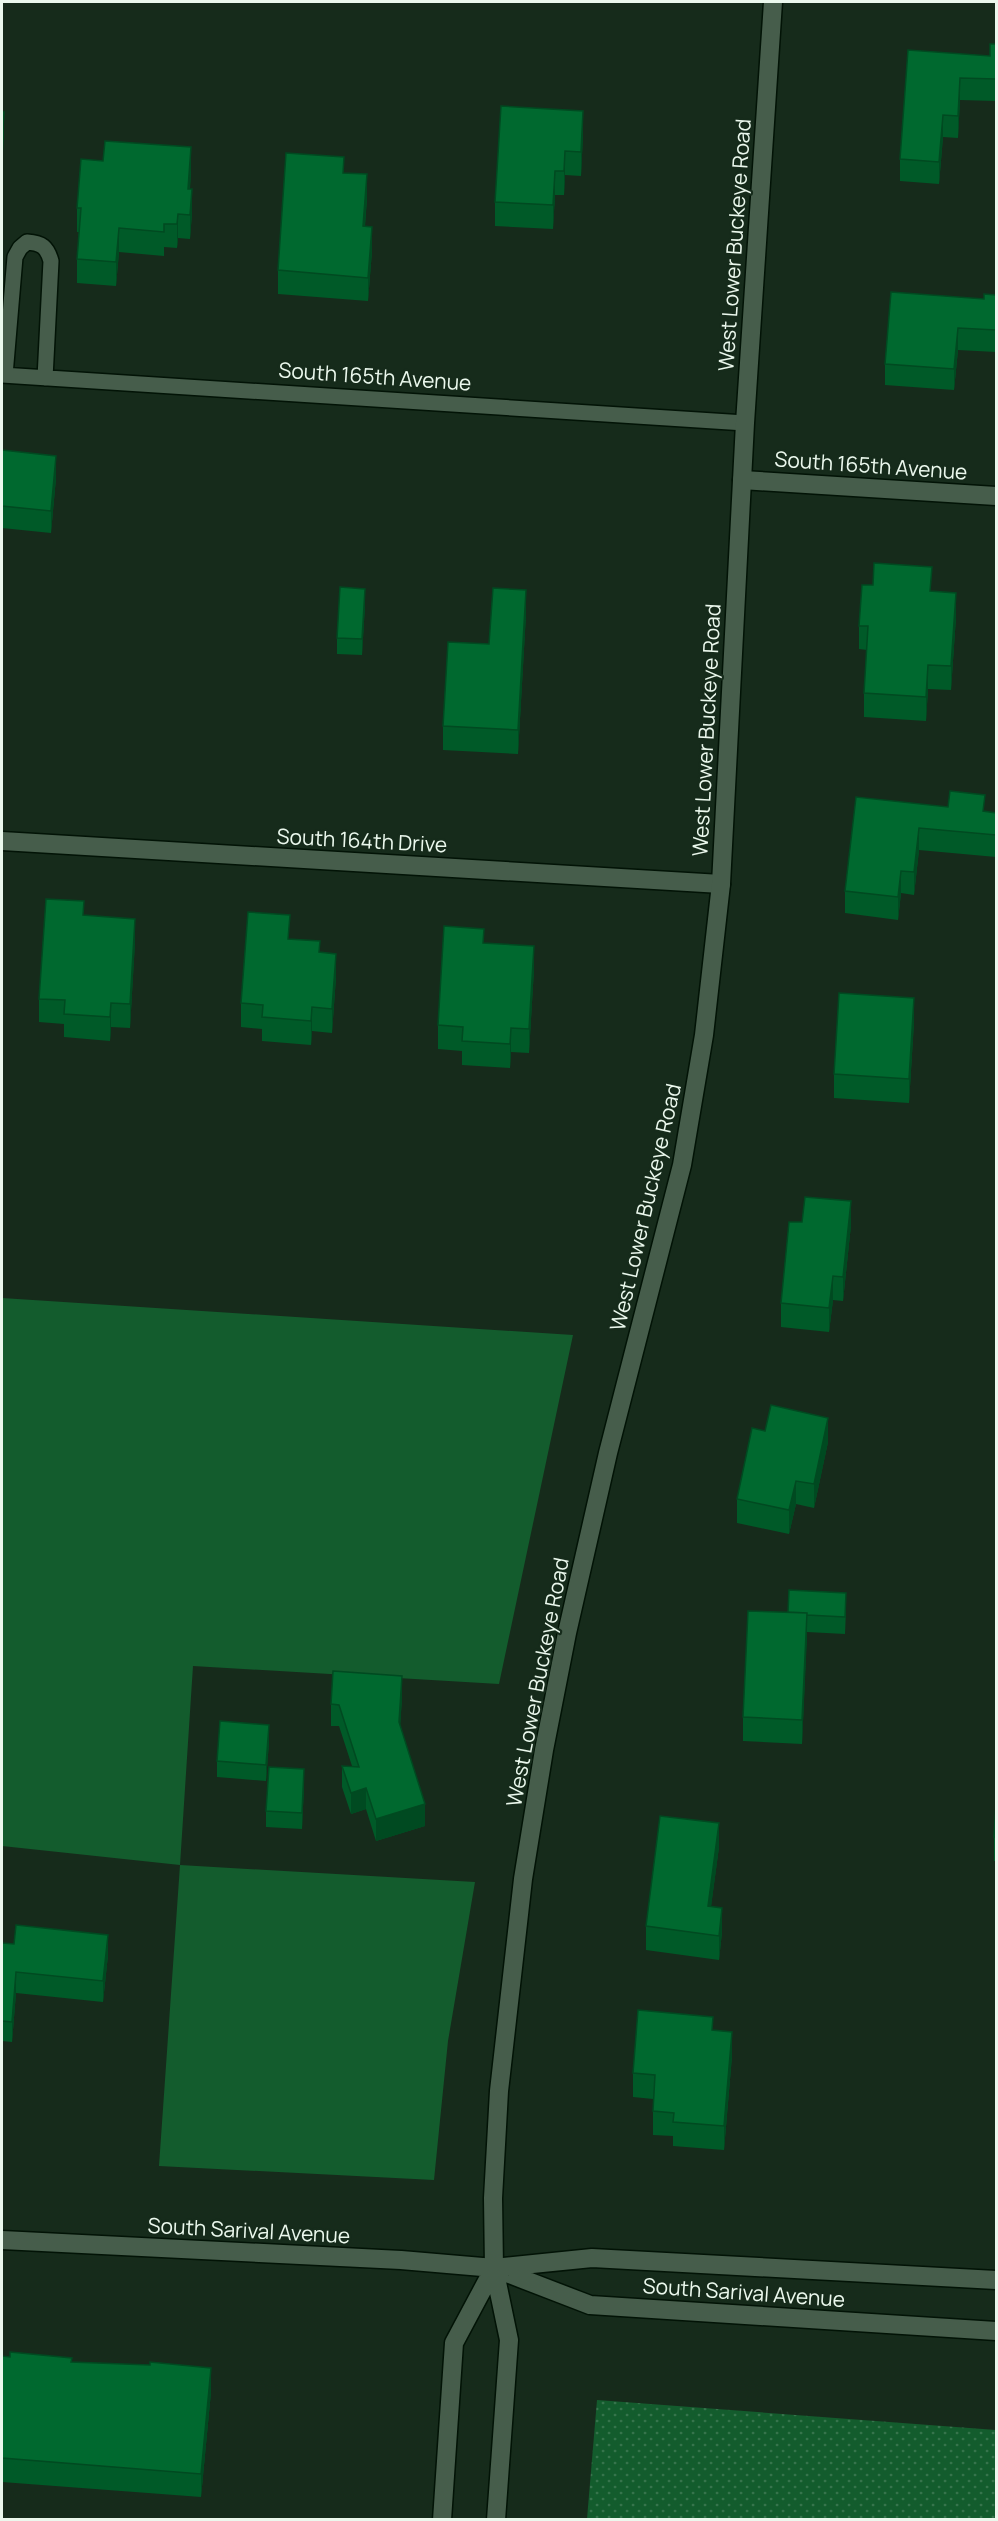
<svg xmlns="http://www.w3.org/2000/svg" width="998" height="2521" viewBox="0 0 998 2521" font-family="Manrope,sans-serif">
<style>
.grass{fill:#135c2d}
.park{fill:url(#park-dots)}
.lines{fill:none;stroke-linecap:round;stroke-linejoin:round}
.service-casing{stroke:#021306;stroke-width:18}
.minor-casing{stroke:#021306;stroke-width:21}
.secondary-casing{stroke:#021306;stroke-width:21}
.service{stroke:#465d4b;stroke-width:15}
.minor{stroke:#465d4b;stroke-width:18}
.secondary{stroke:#465d4b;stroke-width:18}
.wall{fill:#005a28}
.shaded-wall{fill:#004a21}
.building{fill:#00692f;stroke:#004a21;stroke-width:1.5}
.labels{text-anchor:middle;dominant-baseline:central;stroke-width:4.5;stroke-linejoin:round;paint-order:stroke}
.street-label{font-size:21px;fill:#ebf8ed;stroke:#162b1b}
</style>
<defs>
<pattern id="park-dots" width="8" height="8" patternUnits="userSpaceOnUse" patternTransform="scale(1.5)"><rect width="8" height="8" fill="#135c2d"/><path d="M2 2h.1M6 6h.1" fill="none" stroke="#36744c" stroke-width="1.8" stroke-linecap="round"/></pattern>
</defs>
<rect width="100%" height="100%" fill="#162b1b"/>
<!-- grass -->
<path class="grass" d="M 2,1298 L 573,1335 L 499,1684 L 193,1666 L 180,1865 L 475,1882 L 448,2041 L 434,2180 L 159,2166 L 180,1865 L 2,1846 Z"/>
<!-- park -->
<path class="park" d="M 597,2400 L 996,2430 L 996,2519 L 587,2519 Z"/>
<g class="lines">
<defs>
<path id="service" d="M 2,375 L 745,423
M 5,375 L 15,257 L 20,248 L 27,242 C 42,243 47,247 51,261 L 45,378"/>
<path id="minor" d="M 742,480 L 996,496
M 2,841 L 721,884"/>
<path id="secondary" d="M 2,2240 L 401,2260 L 494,2268 L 592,2258 L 996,2280
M 499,2270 L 590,2305 L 996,2331
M 442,2520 L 454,2343 L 494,2268
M 496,2520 L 509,2340 L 494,2268 L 493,2198 L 499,2091 L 523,1879 L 544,1750 L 567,1633 L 608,1453 L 682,1165 L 704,1035 L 721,884 L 745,423 L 773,2"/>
</defs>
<!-- service casing -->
<use href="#service" class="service-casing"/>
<!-- minor casing -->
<use href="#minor" class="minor-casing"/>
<!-- secondary casing -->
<use href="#secondary" class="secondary-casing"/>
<!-- service -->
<use href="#service" class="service"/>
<!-- minor -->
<use href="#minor" class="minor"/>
<!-- secondary -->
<use href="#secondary" class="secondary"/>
</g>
<!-- wall -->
<path class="wall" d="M 996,44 L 996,101 L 960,100 L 958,138 L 943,137 L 939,184 L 900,181 L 900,159 L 908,50 L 990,56 Z
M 583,135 L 581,176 L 565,175 L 564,195 L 555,195 L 553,229 L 495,226 L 495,202 Z
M 191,171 L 190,189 L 192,213 L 190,239 L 178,238 L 177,248 L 164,247 L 164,256 L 119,252 L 116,286 L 77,283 L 77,259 L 79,232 L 77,232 L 77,208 Z
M 344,173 L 367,198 L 365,226 L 372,251 L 368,301 L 278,294 L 278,270 Z
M 996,295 L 996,352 L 958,350 L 954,390 L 885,385 L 885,364 L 984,299 Z
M 2,450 L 56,478 L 51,533 L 2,528 Z
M 932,591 L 956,617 L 951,690 L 928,689 L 926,721 L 864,717 L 864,693 L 867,650 L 859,649 L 859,626 Z
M 365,605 L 362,655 L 337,654 L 337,638 Z
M 526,614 L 518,754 L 443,750 L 443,726 L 489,644 Z
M 856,797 L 996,813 L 996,857 L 919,850 L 914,895 L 901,893 L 898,920 L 845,913 L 845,891 Z
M 84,915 L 135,942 L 130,1028 L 111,1027 L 110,1041 L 64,1037 L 64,1024 L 39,1022 L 39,999 Z
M 290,939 L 320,952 L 336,977 L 332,1033 L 312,1031 L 311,1045 L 262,1041 L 262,1029 L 241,1027 L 241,1003 Z
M 484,943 L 534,969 L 529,1053 L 511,1052 L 510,1068 L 462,1065 L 462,1051 L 438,1049 L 438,1025 Z
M 914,1022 L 909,1103 L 834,1098 L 834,1074 Z
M 851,1225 L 843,1301 L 833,1300 L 829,1332 L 781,1327 L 781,1303 Z
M 765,1431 L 828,1442 L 814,1508 L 796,1504 L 789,1534 L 737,1523 L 737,1499 Z
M 846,1610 L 845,1634 L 807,1632 L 802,1744 L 743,1741 L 743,1717 L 788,1612 Z
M 402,1698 L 400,1726 L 425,1826 L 376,1841 L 366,1809 L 351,1814 L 342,1787 L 342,1766 L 352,1766 L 339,1726 L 331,1726 L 331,1704 Z
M 269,1742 L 266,1781 L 217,1777 L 217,1761 Z
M 304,1785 L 302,1829 L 266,1827 L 266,1811 Z
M 996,1806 L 996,1861 L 994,1861 L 994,1837 Z
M 719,1847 L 711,1906 L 722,1932 L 719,1960 L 646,1950 L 646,1926 Z
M 2,1943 L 108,1955 L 103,2002 L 16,1993 L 12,2042 L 2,2041 Z
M 713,2030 L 732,2056 L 724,2150 L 673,2146 L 673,2136 L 653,2135 L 653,2099 L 633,2097 L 633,2073 Z
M 2,2356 L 72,2362 L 211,2392 L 201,2497 L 2,2482 Z"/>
<!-- shaded-wall -->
<path class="shaded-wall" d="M 960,78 L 960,100 L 958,138 L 958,116 Z
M 583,111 L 583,135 L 581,176 L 581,152 Z
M 4,112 L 4,136 L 2,169 L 2,145 Z
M 943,115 L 943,137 L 939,184 L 939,162 Z
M 191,147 L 191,171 L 188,213 L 188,189 Z
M 565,151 L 565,175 L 564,195 L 564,171 Z
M 555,171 L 555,195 L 553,229 L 553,205 Z
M 367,174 L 367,198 L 363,250 L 363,226 Z
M 192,189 L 192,213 L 190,239 L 190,215 Z
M 178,214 L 178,238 L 177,248 L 177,224 Z
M 372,227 L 372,251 L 368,301 L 368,278 Z
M 119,228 L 119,252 L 116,286 L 116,262 Z
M 958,328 L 958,350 L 954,390 L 954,369 Z
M 56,456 L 56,478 L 51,533 L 51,511 Z
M 365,589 L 365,605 L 362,655 L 362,639 Z
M 526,590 L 526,614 L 518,754 L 518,730 Z
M 956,593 L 956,617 L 951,690 L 951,666 Z
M 928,665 L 928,689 L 926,721 L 926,697 Z
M 919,828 L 919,850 L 914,895 L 914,872 Z
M 901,871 L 901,893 L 898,920 L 898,897 Z
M 135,919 L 135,942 L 130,1028 L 130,1004 Z
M 534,946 L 534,969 L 529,1053 L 529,1029 Z
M 336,954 L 336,977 L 332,1033 L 332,1009 Z
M 914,998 L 914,1022 L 909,1103 L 909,1079 Z
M 111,1003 L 111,1027 L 110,1041 L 110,1017 Z
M 312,1007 L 312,1031 L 311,1045 L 311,1021 Z
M 511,1028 L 511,1052 L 510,1068 L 510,1044 Z
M 851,1201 L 851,1225 L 843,1301 L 843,1277 Z
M 833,1276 L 833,1300 L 829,1332 L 829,1308 Z
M 828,1418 L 828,1442 L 814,1508 L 814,1484 Z
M 796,1481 L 796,1504 L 789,1534 L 789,1510 Z
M 807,1613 L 807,1637 L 802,1744 L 802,1720 Z
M 402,1676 L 402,1698 L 399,1743 L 399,1722 Z
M 269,1725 L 269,1742 L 266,1781 L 266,1765 Z
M 304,1769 L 304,1785 L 302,1829 L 302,1813 Z
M 366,1788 L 366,1809 L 351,1814 L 351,1793 Z
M 425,1804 L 425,1826 L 376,1841 L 376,1819 Z
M 719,1823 L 719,1847 L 708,1930 L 708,1906 Z
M 722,1908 L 722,1932 L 719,1960 L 719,1936 Z
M 108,1935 L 108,1955 L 103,2002 L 103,1981 Z
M 16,1972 L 16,1993 L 12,2042 L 12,2022 Z
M 732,2032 L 732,2056 L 724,2150 L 724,2126 Z
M 211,2368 L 211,2392 L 201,2497 L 201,2474 Z"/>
<!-- building -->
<path class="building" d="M 990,44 L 996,44 L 996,79 L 960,78 L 958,116 L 943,115 L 939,162 L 900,159 L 908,50 L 990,56 Z
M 501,106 L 583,111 L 581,152 L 565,151 L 564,171 L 555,171 L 553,205 L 495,202 Z
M 2,112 L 4,112 L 2,145 Z
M 105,141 L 191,147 L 188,189 L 192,189 L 190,215 L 178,214 L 177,224 L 164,224 L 164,232 L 119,228 L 116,262 L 77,259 L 81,208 L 77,208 L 81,159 L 103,161 Z
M 286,153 L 344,157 L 343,173 L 367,174 L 363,226 L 372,227 L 368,278 L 278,270 Z
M 891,292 L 984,299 L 984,294 L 996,295 L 996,330 L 958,328 L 954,369 L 885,364 Z
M 2,450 L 56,456 L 51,511 L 2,506 Z
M 874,563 L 932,567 L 930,591 L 956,593 L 951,666 L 928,665 L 926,697 L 864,693 L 868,626 L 859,626 L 862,585 L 873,585 Z
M 340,587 L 365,589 L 362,639 L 337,638 Z
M 493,588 L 526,590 L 518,730 L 443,726 L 448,642 L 489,644 Z
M 950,791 L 985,795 L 983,811 L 996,813 L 996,835 L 919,828 L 914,872 L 901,871 L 898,897 L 845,891 L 856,797 L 948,807 Z
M 46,899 L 84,901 L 83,915 L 135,919 L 130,1004 L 111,1003 L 110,1017 L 64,1014 L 65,1000 L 39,999 Z
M 248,912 L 290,915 L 288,939 L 320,941 L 319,952 L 336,954 L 332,1009 L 312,1007 L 311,1021 L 262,1017 L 263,1005 L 241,1003 Z
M 444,926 L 484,929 L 483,943 L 534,946 L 529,1029 L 511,1028 L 510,1044 L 462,1041 L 463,1027 L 438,1025 Z
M 839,993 L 914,998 L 909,1079 L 834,1074 Z
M 805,1197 L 851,1201 L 843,1277 L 833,1276 L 829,1308 L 781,1303 L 789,1222 L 802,1222 Z
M 771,1405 L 828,1418 L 814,1484 L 796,1481 L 789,1510 L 737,1499 L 752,1428 L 765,1431 Z
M 789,1590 L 846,1593 L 845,1617 L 807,1615 L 807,1613 L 788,1612 Z
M 748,1611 L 807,1613 L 802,1720 L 743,1717 Z
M 333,1671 L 402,1676 L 399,1722 L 425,1804 L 376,1819 L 366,1788 L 351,1793 L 342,1766 L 359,1767 L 339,1705 L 331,1704 Z
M 220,1721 L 269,1725 L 266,1765 L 217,1761 Z
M 269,1767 L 304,1769 L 302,1813 L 266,1811 Z
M 996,1806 L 996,1837 L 994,1837 Z
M 660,1816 L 719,1823 L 708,1906 L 722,1908 L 719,1936 L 646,1926 Z
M 16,1925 L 108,1935 L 103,1981 L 16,1972 L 12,2022 L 2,2021 L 2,1943 L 14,1944 Z
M 638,2010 L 713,2017 L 712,2030 L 732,2032 L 724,2126 L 673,2122 L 674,2113 L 653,2111 L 655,2075 L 633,2073 Z
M 10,2352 L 72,2358 L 71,2362 L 150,2365 L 150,2362 L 211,2368 L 201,2474 L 2,2458 L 2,2356 L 10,2357 Z"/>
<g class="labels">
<!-- street labels -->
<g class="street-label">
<text transform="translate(734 245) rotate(-86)">West Lower Buckeye Road</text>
<text transform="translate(375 376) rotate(4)">South 165th Avenue</text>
<text transform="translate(871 465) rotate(4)">South 165th Avenue</text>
<text transform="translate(706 730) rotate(-87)">West Lower Buckeye Road</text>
<text transform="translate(362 840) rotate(3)">South 164th Drive</text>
<text transform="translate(645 1207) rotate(-77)">West Lower Buckeye Road</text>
<text transform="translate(537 1682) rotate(-79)">West Lower Buckeye Road</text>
<text transform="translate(249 2230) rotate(3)">South Sarival Avenue</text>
<text transform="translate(744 2292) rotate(4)">South Sarival Avenue</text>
</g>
</g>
<!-- border -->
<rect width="998" height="2521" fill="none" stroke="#ebf8ed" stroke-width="6"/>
</svg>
